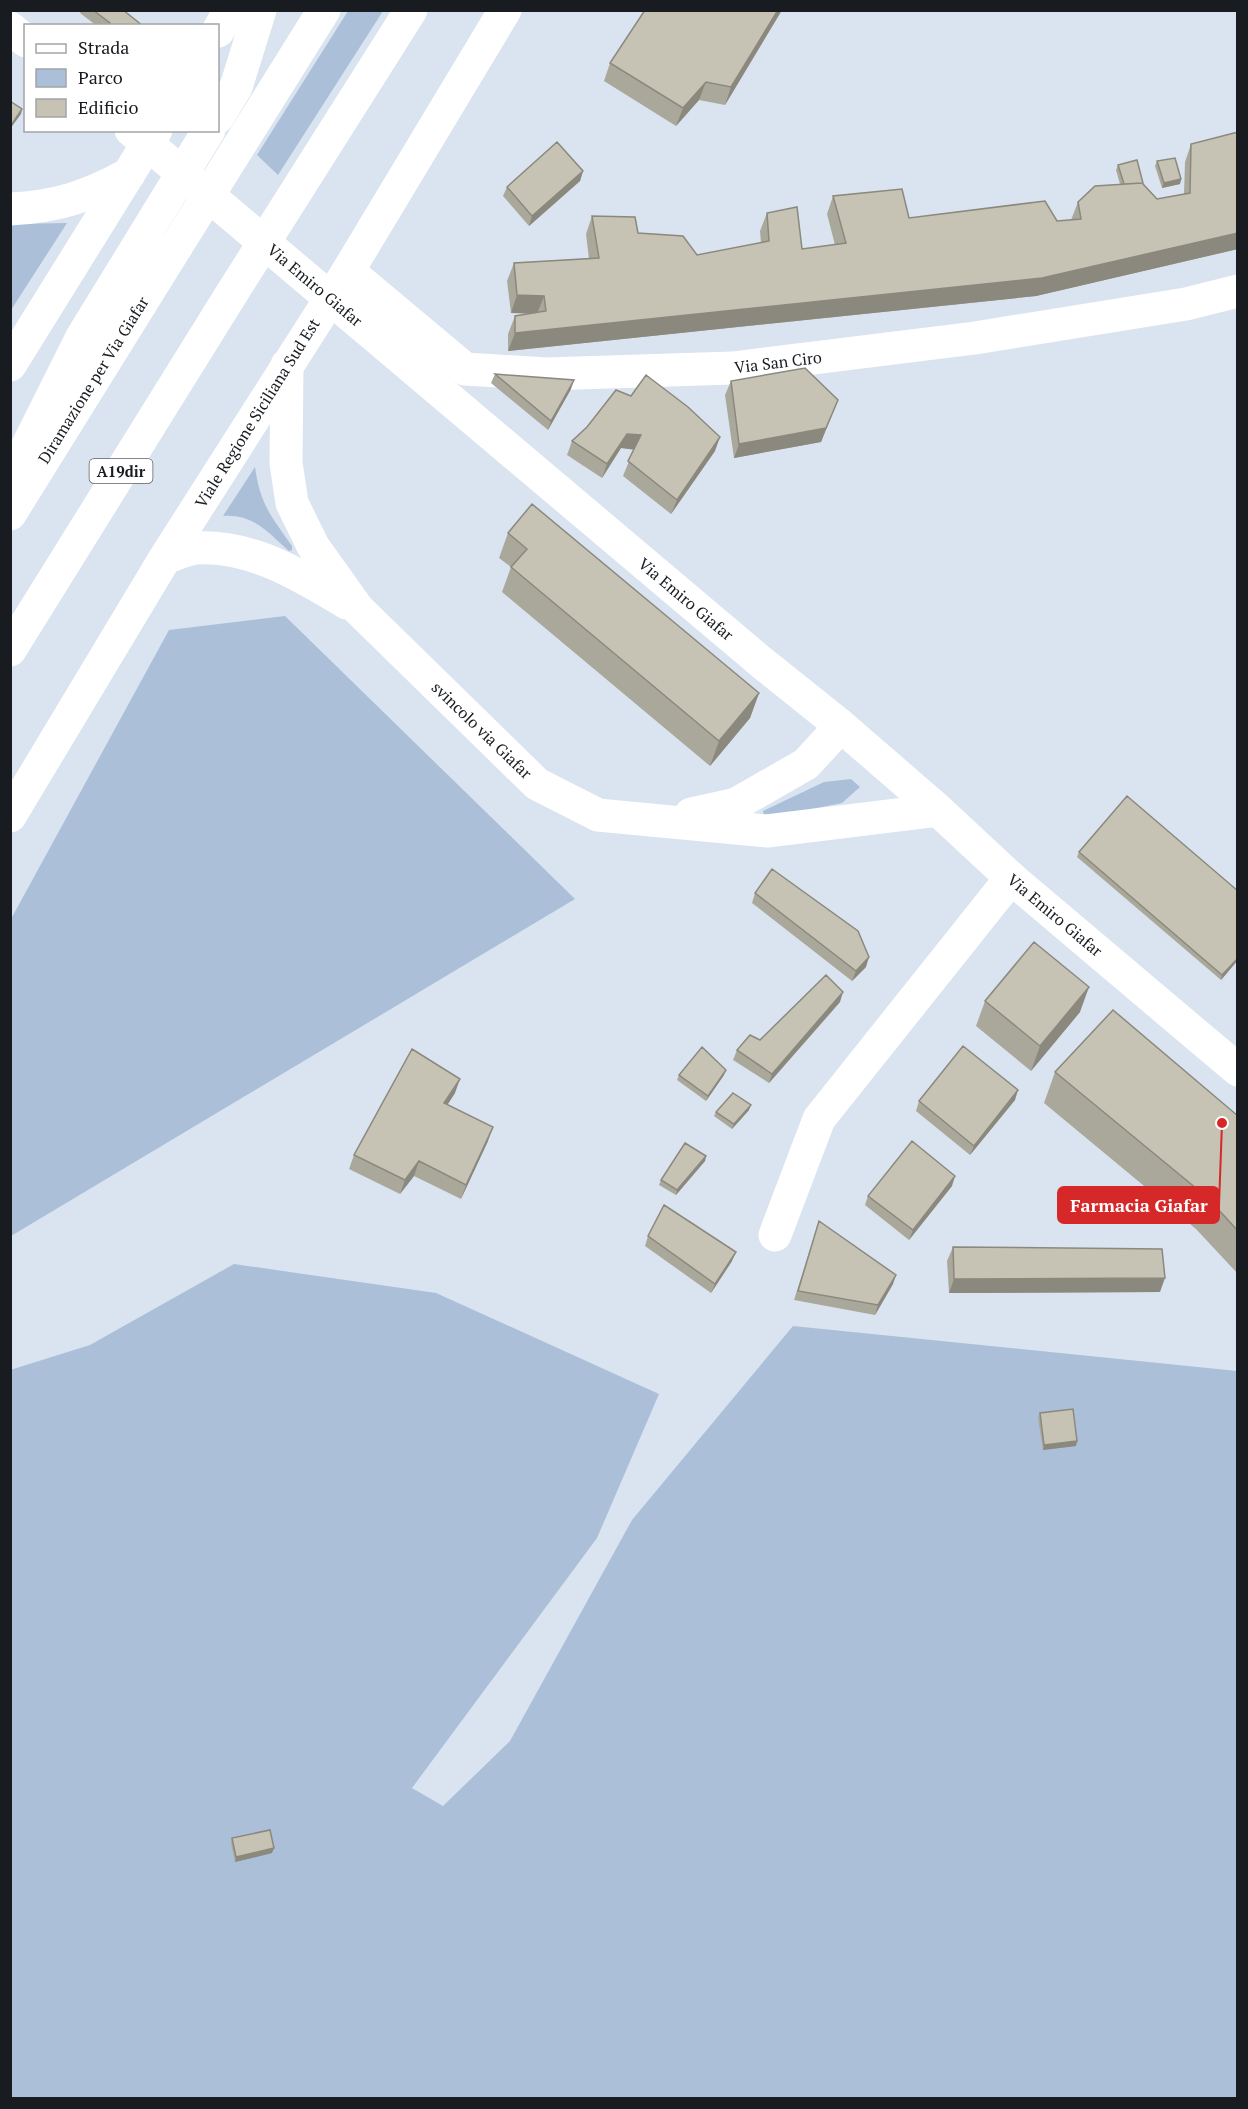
<svg xmlns="http://www.w3.org/2000/svg" width="1248" height="2109" viewBox="0 0 1248 2109" font-family="'PT Serif',serif">
<style>
.green{fill:#abbfd8}
.lines{fill:none;stroke-linecap:round;stroke-linejoin:round}
.street{stroke:#fff;stroke-width:33}
.secondary{stroke:#fff;stroke-width:33}
.primary{stroke:#fff;stroke-width:33}
.highway{stroke:#fff;stroke-width:33}
.wall{fill:#aaa89b}
.shaded-wall{fill:#8b887e}
.building{fill:#c6c3b4;stroke:#8b887e;stroke-width:1.5}
.labels{text-anchor:middle;dominant-baseline:central;stroke-width:4.5;stroke-linejoin:round;paint-order:stroke}
.shield{fill:#fff;stroke:#5d6063;stroke-width:1.5}
.shield-label{font-size:15px;font-weight:bold;fill:#181c20}
.street-label{font-size:16px;fill:#181c20;stroke:#fff}
.leader{fill:none;stroke:#d62828;stroke-width:2}
.callout-dot{fill:#d62828;stroke:#fff;stroke-width:2}
.callout{fill:#d62828;stroke:#d62828;stroke-width:2}
.callout-label{font-size:18px;text-anchor:middle;font-weight:bold;fill:#fff}
</style>
<rect width="100%" height="100%" fill="#d9e4f0"/>
<!-- green -->
<path class="green" d="M 348,11 L 383,11 L 278,175 L 257,155 Z
M 67,223 L 11,310 L 11,224 Z
M 255,467 C 260,504 271,516 292,546 L 292,550 L 289,551 C 267,532 254,514 223,516 Z
M 285,616 L 575,899 L 11,1236 L 11,919 L 169,630 Z
M 851,779 L 860,787 L 842,803 L 787,814 L 764,815 L 763,811 L 824,782 Z
M 234,1264 L 436,1293 L 659,1394 L 597,1538 L 412,1788 L 443,1806 L 510,1741 L 632,1520 L 793,1326 L 1237,1371 L 1237,2098 L 11,2098 L 10,1370 L 90,1345 Z"/>
<g class="lines">
<!-- street -->
<path class="street" d="M 348,271 L 465,369 L 546,374 L 733,368 L 975,338 L 1186,304 L 1238,291
M 775,1235 L 819,1119 L 1011,878"/>
<!-- secondary -->
<path class="secondary" d="M 10,28 L 26,41
M 218,31 L 230,10
M 131,130 L 761,662 L 841,726 L 938,810 L 1011,878 L 1238,1070
M 10,209 C 57,207 89,196 129,174
M 10,365 L 156,130
M 287,365 L 286,463 L 292,503 L 313,546 L 358,609 L 537,784 L 598,815 L 767,831 L 938,810
M 165,558 C 174,555 186,549 196,548 C 252,545 300,575 347,603
M 691,814 L 736,804 L 806,764 L 841,726
M 10,816 L 165,558 L 348,271 L 505,10"/>
<!-- primary -->
<path class="primary" d="M 176,247 L 324,10
M 232,293 L 411,10"/>
<!-- highway -->
<path class="highway" d="M 218,117 L 236,87 L 260,10
M 10,481 L 82,337 L 209,130
M 10,514 L 176,247
M 10,650 L 232,293"/>
</g>
<!-- wall -->
<path class="wall" d="M 81,10 L 125,10 L 124,12 L 143,26 L 97,26 L 80,13 Z
M 645,10 L 782,10 L 725,105 L 699,100 L 676,126 L 604,81 L 610,63 Z
M 1238,132 L 1238,249 L 1036,296 L 508,351 L 508,334 L 515,316 L 531,313 L 511,313 L 507,281 L 514,263 L 589,259 L 586,234 L 592,216 L 697,255 L 761,243 L 760,231 L 767,213 L 802,249 L 835,245 L 827,214 L 833,196 L 909,218 L 1057,221 L 1071,220 L 1078,202 L 1120,184 L 1116,170 L 1118,165 L 1143,183 L 1157,199 L 1184,194 L 1185,162 L 1191,144 Z
M 1157,161 L 1181,179 L 1180,184 L 1162,188 L 1155,166 Z
M 583,171 L 580,181 L 529,226 L 503,196 L 507,187 Z
M 495,374 L 571,389 L 548,430 L 491,383 Z
M 731,381 L 832,414 L 821,442 L 734,458 L 725,395 Z
M 631,396 L 715,451 L 671,514 L 623,476 L 634,449 L 621,448 L 602,478 L 567,455 L 572,441 Z
M 508,533 L 759,693 L 750,718 L 710,766 L 502,592 L 511,567 L 499,558 Z
M 1079,852 L 1238,891 L 1238,960 L 1221,980 L 1077,857 Z
M 755,893 L 866,967 L 852,981 L 752,903 Z
M 985,1001 L 1080,1012 L 1031,1071 L 976,1026 Z
M 840,1002 L 769,1083 L 733,1060 L 737,1050 Z
M 1055,1072 L 1238,1116 L 1238,1274 L 1196,1229 L 1044,1103 Z
M 679,1075 L 724,1075 L 706,1101 L 677,1080 Z
M 455,1093 L 447,1105 L 488,1141 L 461,1199 L 414,1176 L 400,1194 L 349,1169 L 354,1155 Z
M 1015,1100 L 970,1155 L 916,1111 L 919,1101 Z
M 749,1110 L 732,1129 L 714,1116 L 716,1112 Z
M 706,1156 L 705,1161 L 676,1195 L 659,1185 L 661,1180 Z
M 952,1186 L 909,1240 L 865,1205 L 868,1196 Z
M 819,1221 L 893,1284 L 875,1315 L 794,1300 Z
M 648,1236 L 732,1261 L 711,1293 L 645,1246 Z
M 953,1247 L 1160,1292 L 949,1293 L 947,1261 Z
M 1040,1413 L 1077,1441 L 1076,1446 L 1043,1450 L 1038,1418 Z
M 232,1838 L 272,1853 L 235,1862 L 231,1843 Z"/>
<!-- shaded-wall -->
<path class="shaded-wall" d="M 778,10 L 782,10 L 725,105 L 731,87 Z
M 706,82 L 699,100 L 676,126 L 683,108 Z
M 22,109 L 21,114 L 10,129 L 10,127 Z
M 583,171 L 580,181 L 529,226 L 532,216 Z
M 1181,179 L 1180,184 L 1162,188 L 1164,183 Z
M 1238,233 L 1238,249 L 1036,296 L 508,351 L 515,333 Z
M 517,295 L 544,296 L 537,314 L 511,313 Z
M 574,380 L 571,389 L 548,430 L 551,421 Z
M 838,400 L 821,442 L 734,458 L 739,444 Z
M 627,434 L 641,435 L 636,450 L 621,448 L 602,478 L 607,464 Z
M 720,437 L 715,451 L 671,514 L 677,500 Z
M 759,693 L 750,718 L 710,766 L 719,741 Z
M 869,957 L 866,967 L 852,981 L 856,971 Z
M 1238,958 L 1238,960 L 1221,980 L 1222,975 Z
M 1089,987 L 1080,1012 L 1031,1071 L 1040,1046 Z
M 843,992 L 840,1002 L 769,1083 L 772,1074 Z
M 726,1070 L 724,1075 L 706,1101 L 708,1096 Z
M 460,1079 L 455,1093 L 439,1118 L 444,1103 Z
M 1018,1090 L 1015,1100 L 970,1155 L 974,1146 Z
M 751,1105 L 749,1110 L 732,1129 L 734,1124 Z
M 493,1127 L 488,1141 L 461,1199 L 466,1185 Z
M 706,1156 L 705,1161 L 676,1195 L 677,1190 Z
M 419,1161 L 414,1176 L 400,1194 L 405,1180 Z
M 955,1176 L 952,1186 L 909,1240 L 913,1230 Z
M 736,1252 L 732,1261 L 711,1293 L 715,1284 Z
M 896,1275 L 893,1284 L 875,1315 L 878,1305 Z
M 1165,1278 L 1160,1292 L 949,1293 L 954,1279 Z
M 1077,1441 L 1076,1446 L 1043,1450 L 1044,1445 Z
M 274,1848 L 272,1853 L 235,1862 L 236,1857 Z"/>
<!-- building -->
<path class="building" d="M 93,10 L 123,10 L 143,26 L 108,26 L 110,23 Z
M 645,10 L 778,10 L 731,87 L 706,82 L 683,108 L 610,63 Z
M 10,101 L 22,109 L 10,127 Z
M 1238,132 L 1238,233 L 1042,278 L 515,333 L 515,316 L 546,311 L 544,296 L 517,295 L 514,263 L 599,258 L 592,216 L 635,217 L 638,233 L 683,236 L 697,255 L 769,241 L 767,213 L 797,207 L 802,249 L 846,243 L 833,196 L 902,189 L 909,218 L 1045,201 L 1057,221 L 1081,219 L 1078,202 L 1095,186 L 1142,183 L 1157,199 L 1190,193 L 1191,144 Z
M 557,142 L 583,171 L 532,216 L 507,187 Z
M 1175,158 L 1181,179 L 1164,183 L 1157,161 Z
M 1137,160 L 1143,183 L 1124,184 L 1118,165 Z
M 805,368 L 838,400 L 826,428 L 739,444 L 731,381 Z
M 495,374 L 574,380 L 551,421 Z
M 646,375 L 688,407 L 720,437 L 677,500 L 628,461 L 641,435 L 627,434 L 607,464 L 572,441 L 587,427 L 616,390 L 631,396 Z
M 532,504 L 759,693 L 719,741 L 511,567 L 527,549 L 508,533 Z
M 1127,796 L 1238,891 L 1238,958 L 1222,975 L 1079,852 Z
M 772,869 L 858,931 L 869,957 L 856,971 L 755,893 Z
M 1034,942 L 1089,987 L 1040,1046 L 985,1001 Z
M 826,975 L 843,992 L 772,1074 L 737,1050 L 750,1035 L 760,1040 Z
M 1113,1010 L 1238,1116 L 1238,1231 L 1208,1198 L 1055,1072 Z
M 963,1046 L 1018,1090 L 974,1146 L 919,1101 Z
M 702,1047 L 726,1070 L 708,1096 L 679,1075 Z
M 412,1049 L 460,1079 L 444,1103 L 493,1127 L 466,1185 L 419,1161 L 405,1180 L 354,1155 Z
M 733,1093 L 751,1105 L 734,1124 L 716,1112 Z
M 912,1141 L 955,1176 L 913,1230 L 868,1196 Z
M 685,1143 L 706,1156 L 677,1190 L 661,1180 Z
M 664,1205 L 736,1252 L 715,1284 L 648,1236 Z
M 819,1221 L 896,1275 L 878,1305 L 798,1291 Z
M 953,1247 L 1162,1249 L 1165,1278 L 954,1279 Z
M 1073,1409 L 1077,1441 L 1044,1445 L 1040,1413 Z
M 270,1830 L 274,1848 L 236,1857 L 232,1838 Z"/>
<g class="labels">
<!-- shield labels -->
<rect class="shield" x="89.5" y="459" width="63" height="24" rx="4.5"/>
<g class="shield-label">
<text x="121" y="471">A19dir</text>
</g>
<!-- street labels -->
<g class="street-label">
<text transform="translate(315 285) rotate(40)">Via Emiro Giafar</text>
<text transform="translate(778 362) rotate(-7)">Via San Ciro</text>
<text transform="translate(93 380) rotate(-58)">Diramazione per Via Giafar</text>
<text transform="translate(257 413) rotate(-58)">Viale Regione Siciliana Sud Est</text>
<text transform="translate(686 599) rotate(40)">Via Emiro Giafar</text>
<text transform="translate(482 730) rotate(44)">svincolo via Giafar</text>
<text transform="translate(1055 915) rotate(40)">Via Emiro Giafar</text>
</g>
</g>
<!-- callouts -->
<path class="leader" d="M1222 1123L1219 1205"/>
<circle class="callout-dot" cx="1222" cy="1123" r="6"/>
<rect class="callout" x="1058" y="1187" width="161" height="36" rx="6"/>
<g class="callout-label">
<text x="1139" y="1212">Farmacia Giafar</text>
</g>
<!-- border -->
<rect width="1248" height="2109" fill="none" stroke="#181c20" stroke-width="24"/>
<!-- legend -->
<rect x="24" y="24" width="195" height="108" fill="#ffffff" stroke="#a3a4a6" stroke-width="1.5"/>
<rect x="36" y="44" width="30" height="9" fill="#ffffff" stroke="#a3a4a6" stroke-width="1.5"/>
<text x="78" y="54" font-size="18" fill="#181c20">Strada</text>
<rect x="36" y="69" width="30" height="18" fill="#abbfd8" stroke="#a3a4a6" stroke-width="1.5"/>
<text x="78" y="84" font-size="18" fill="#181c20">Parco</text>
<rect x="36" y="99" width="30" height="18" fill="#c6c3b4" stroke="#a3a4a6" stroke-width="1.5"/>
<text x="78" y="114" font-size="18" fill="#181c20">Edificio</text>
</svg>
